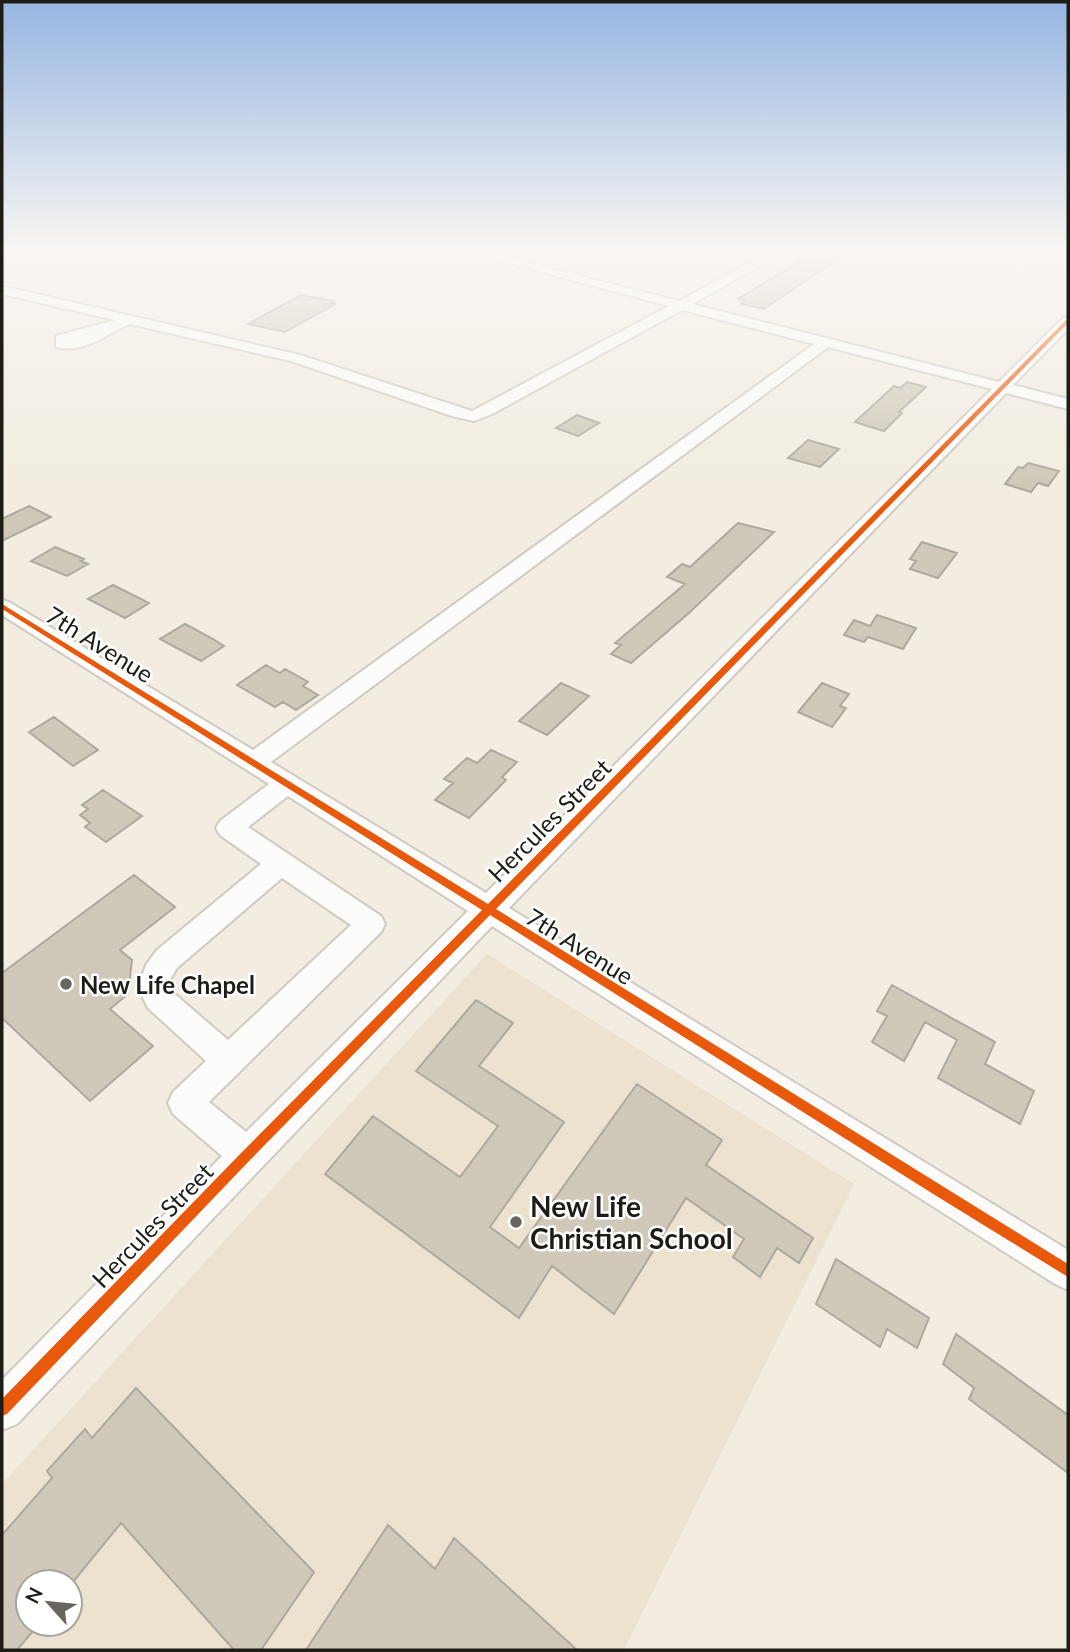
<svg xmlns="http://www.w3.org/2000/svg" width="1070" height="1652" viewBox="0 0 1070 1652" font-family="Lato,sans-serif">
<style>
.built{fill:#ece2cf;fill-rule:evenodd}
.building{fill:#d0c8b9;stroke:#ada9a1;stroke-width:2}
.lines{fill:none;stroke-linecap:round;stroke-linejoin:round}
.minor-casing{stroke:#cfcac2;stroke-width:4}
.minor{fill:#fdfcfa;fill-rule:evenodd}
.cycleway-casing{stroke:#fff;stroke-width:4}
.cycleway{fill:#e8590c;fill-rule:evenodd}
.poi-dot{fill:#69655c;stroke:#fff;stroke-width:2.5}
.labels{text-anchor:middle;dominant-baseline:central;stroke-width:5;stroke-linejoin:round;paint-order:stroke}
.street-label{font-size:24px;fill:#1f1c15;stroke:#fff}
.poi-label{font-size:24px;font-weight:bold;fill:#1f1c15;stroke:#fff;text-anchor:start}
.near-poi-label{font-size:28px;font-weight:bold;fill:#1f1c15;stroke:#fff;text-anchor:start}
</style>
<rect width="100%" height="100%" fill="#f2ece1"/>
<!-- built -->
<path class="built" d="M 487,954 L 854,1184 L 624,1650 L 2,1650 L 2,1484 ZM 28,1582 L 70,1582 L 70,1624 L 28,1624 Z"/>
<!-- building -->
<path class="building" d="M 814,253 L 847,253 L 764,309 L 741,304 L 745,301 L 738,299 Z
M 301,295 L 334,301 L 331,303 L 335,304 L 285,332 L 248,324 Z
M 907,382 L 926,387 L 899,412 L 902,413 L 884,431 L 855,422 L 894,386 L 900,388 Z
M 577,415 L 599,423 L 578,436 L 556,428 Z
M 808,440 L 839,449 L 820,467 L 788,458 Z
M 1028,463 L 1059,471 L 1048,486 L 1038,483 L 1031,492 L 1005,484 L 1018,467 L 1023,468 Z
M 29,506 L 51,517 L 2,541 L 2,519 Z
M 738,523 L 774,532 L 690,612 L 631,663 L 611,654 L 621,645 L 615,643 L 685,584 L 667,577 L 682,564 L 690,567 Z
M 922,542 L 957,553 L 938,578 L 910,569 L 916,561 L 910,559 Z
M 55,547 L 84,559 L 81,561 L 88,564 L 67,576 L 31,561 Z
M 113,585 L 149,603 L 125,618 L 88,599 Z
M 877,615 L 916,628 L 903,649 L 868,637 L 864,642 L 844,635 L 854,620 L 870,626 Z
M 185,624 L 213,639 L 224,646 L 201,661 L 160,639 Z
M 266,665 L 280,673 L 285,669 L 308,682 L 303,686 L 318,695 L 296,710 L 283,702 L 275,707 L 237,685 Z
M 561,683 L 589,696 L 547,735 L 519,721 Z
M 822,683 L 849,694 L 840,706 L 846,708 L 832,727 L 798,712 Z
M 54,717 L 98,750 L 73,766 L 29,732 Z
M 491,750 L 517,762 L 502,777 L 506,780 L 469,818 L 435,800 L 453,783 L 444,779 L 467,758 L 477,763 Z
M 103,790 L 142,816 L 106,842 L 85,827 L 90,823 L 80,815 L 88,809 L 82,805 Z
M 134,875 L 175,907 L 120,950 L 132,960 L 128,994 L 110,1009 L 153,1046 L 90,1101 L 2,1018 L 2,973 Z
M 892,985 L 995,1042 L 985,1064 L 1034,1091 L 1020,1124 L 938,1078 L 957,1040 L 925,1022 L 904,1061 L 872,1042 L 887,1016 L 877,1011 Z
M 476,1000 L 513,1023 L 479,1066 L 564,1122 L 490,1227 L 519,1248 L 637,1084 L 722,1140 L 706,1165 L 813,1238 L 799,1263 L 777,1248 L 760,1277 L 733,1257 L 744,1239 L 686,1198 L 614,1314 L 552,1266 L 519,1318 L 325,1174 L 373,1116 L 460,1177 L 498,1126 L 416,1071 Z
M 836,1259 L 929,1318 L 917,1348 L 887,1329 L 880,1347 L 816,1304 Z
M 956,1334 L 1068,1415 L 1068,1473 L 969,1399 L 974,1388 L 943,1364 Z
M 136,1388 L 314,1572 L 261,1650 L 234,1650 L 121,1523 L 73,1582 L 28,1582 L 28,1624 L 39,1624 L 17,1650 L 2,1650 L 2,1535 L 52,1478 L 47,1471 L 85,1429 L 92,1438 Z
M 388,1525 L 435,1569 L 454,1538 L 577,1650 L 306,1650 Z"/>
<g class="lines">
<defs>
<path id="minor" d="M 470,253 L 489,253 L 679,301 L 769,253 L 783,253 L 692,304 L 999,382 L 1063,318 L 1068,317 L 1068,329 L 1013,385 L 1068,399 L 1068,409 L 1006,393 L 509,908 L 1068,1250 L 1068,1290 L 1055,1284 L 492,926 L 17,1424 L 2,1430 L 2,1380 L 222,1156 L 173,1114 L 168,1103 L 173,1092 L 206,1061 L 148,1008 L 138,988 L 146,965 L 157,950 L 261,864 L 220,835 L 216,828 L 220,821 L 269,784 L 2,615 L 2,600 L 9,602 L 253,750 L 814,344 L 682,310 L 492,414 L 474,421 L 452,416 L 291,361 L 130,324 C 105,334 86,354 56,347 L 56,336 L 115,320 L 2,294 L 2,286 L 300,355 L 472,411 L 669,306 ZM 828,347 L 992,389 L 486,893 L 271,762 ZM 288,796 L 468,911 L 246,1132 L 209,1102 L 381,932 L 385,924 L 381,916 L 248,827 ZM 282,878 L 351,925 L 228,1040 L 170,990 L 171,978 L 177,968 Z"/>
</defs>
<!-- minor casing -->
<use href="#minor" class="minor-casing"/>
<!-- minor -->
<use href="#minor" class="minor"/>
<defs>
<path id="cycleway" d="M 1066,320 L 1068,320 L 1068,323 L 496,909 L 1068,1264 L 1068,1277 L 930,1192 L 490,915 L 251,1159 L 7,1414 L 2,1416 L 2,1399 L 243,1151 L 482,910 L 2,609 L 2,604 L 488,904 Z"/>
</defs>
<!-- cycleway casing -->
<use href="#cycleway" class="cycleway-casing"/>
<!-- cycleway -->
<use href="#cycleway" class="cycleway"/>
</g>
<!-- sky -->
<linearGradient id="sky" x2="0" y2="1"><stop stop-color="#97b6e2"/><stop offset="0.52" stop-color="#f9f6f2"/><stop offset="1" stop-color="#f9f6f2" stop-opacity="0"/></linearGradient>
<rect width="1070" height="484" fill="url(#sky)"/>
<!-- markers -->
<g class="poi-dot">
<circle cx="66" cy="984" r="7"/>
<circle cx="516" cy="1222" r="7"/>
</g>
<g class="labels">
<!-- street labels -->
<g class="street-label">
<text transform="translate(100 644) rotate(32)">7th Avenue</text>
<text transform="translate(549 820) rotate(-45)">Hercules Street</text>
<text transform="translate(580 946) rotate(32)">7th Avenue</text>
<text transform="translate(152 1225) rotate(-46)">Hercules Street</text>
</g>
<!-- poi labels -->
<g class="poi-label">
<text x="80" y="984">New Life Chapel</text>
</g>
<!-- near-poi labels -->
<g class="near-poi-label">
<text x="530" y="1206">New Life<tspan x="530" dy="32">Christian School</tspan></text>
</g>
</g>
<!-- border -->
<rect width="1070" height="1652" fill="none" stroke="#1f1c15" stroke-width="7"/>
<!-- north arrow -->
<g transform="translate(49 1603) rotate(297)"><circle r="33" fill="#ffffff" stroke="#a5a4a1" stroke-width="2"/>
<path d="M0-5L12 26L0 18L-12 26Z" fill="#69655c"/>
<text y="-10" font-size="19" font-weight="bold" text-anchor="middle" fill="#1f1c15">N</text>
</g>
</svg>
